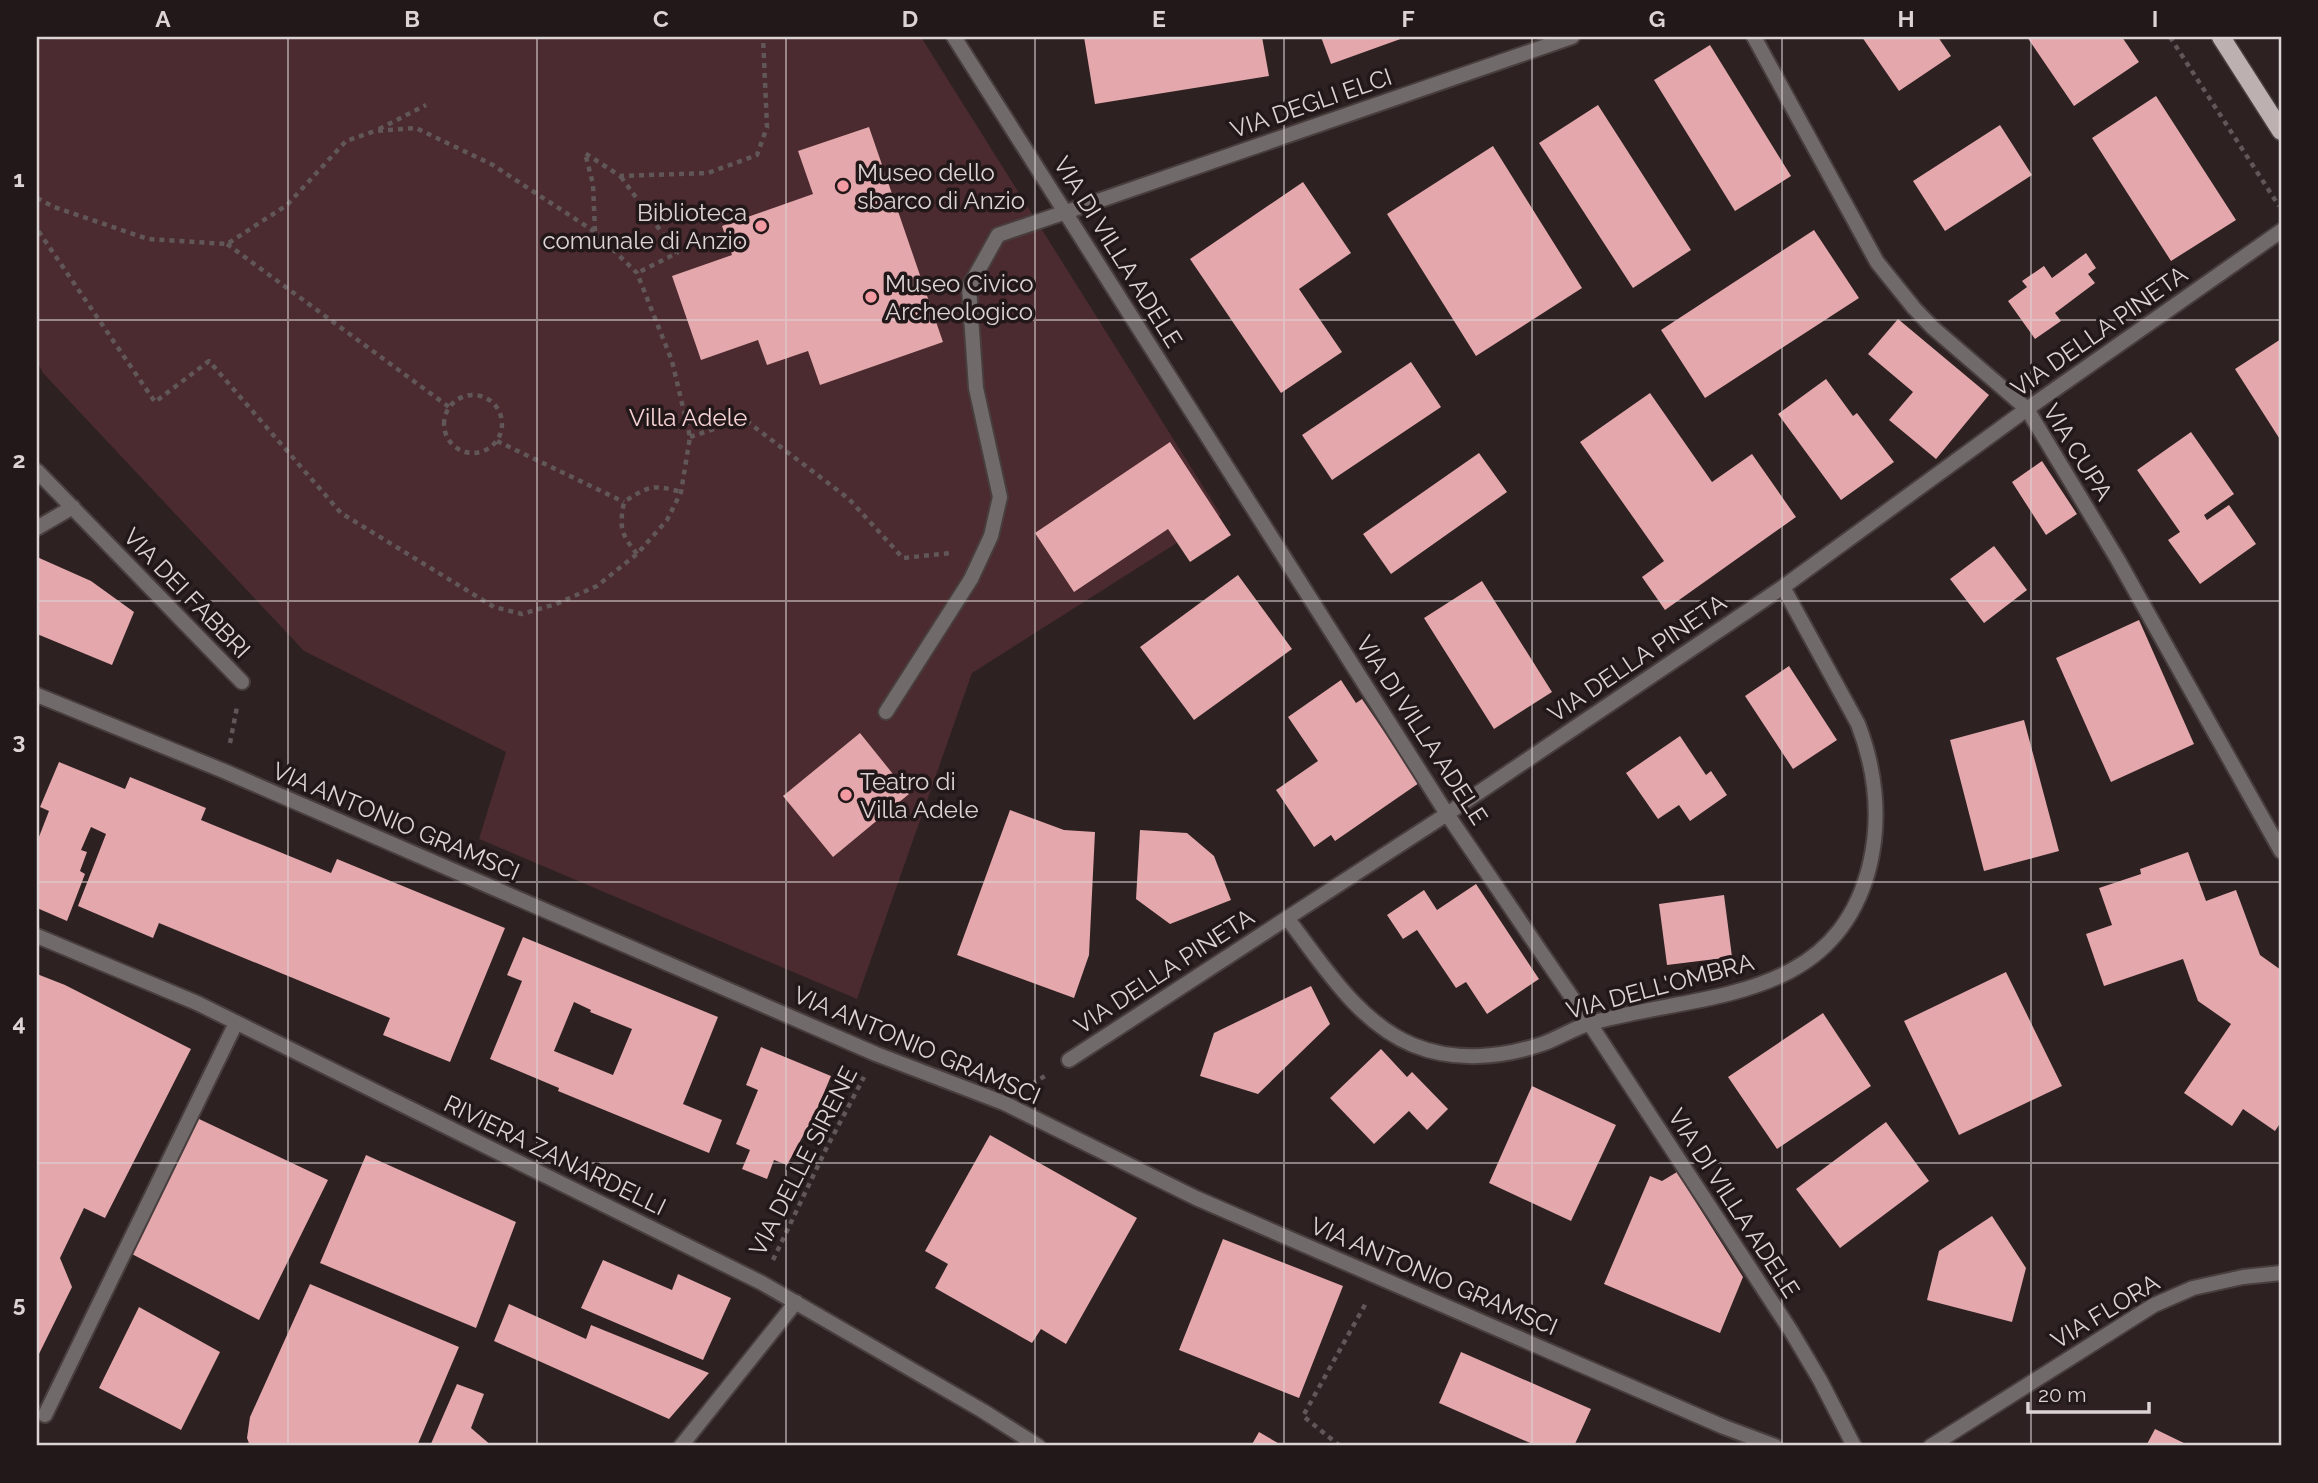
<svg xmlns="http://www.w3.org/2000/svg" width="2318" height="1483" viewBox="0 0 2318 1483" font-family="Raleway,sans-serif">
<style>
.green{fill:#4b2b2f}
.building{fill:#e3a7ac;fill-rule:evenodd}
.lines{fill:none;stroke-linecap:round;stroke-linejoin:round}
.lane-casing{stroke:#493e3e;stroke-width:18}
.street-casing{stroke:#493e3e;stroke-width:18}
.primary-casing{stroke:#493e3e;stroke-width:21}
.path{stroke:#625758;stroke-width:4.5;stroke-dasharray:5 5;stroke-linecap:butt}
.lane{stroke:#716a6a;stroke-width:14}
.street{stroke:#716a6a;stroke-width:14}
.primary{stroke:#bdb0b0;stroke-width:18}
.grid{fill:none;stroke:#dcd4d4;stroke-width:2;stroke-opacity:0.55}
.poi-dot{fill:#f49aa3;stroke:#231819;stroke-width:2.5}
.labels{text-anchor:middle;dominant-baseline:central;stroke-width:7;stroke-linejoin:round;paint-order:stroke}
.street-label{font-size:24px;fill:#dcd4d4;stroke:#231819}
.poi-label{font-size:24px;fill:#dcd4d4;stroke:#231819;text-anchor:start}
.park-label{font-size:24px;fill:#f7d3d6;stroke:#231819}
.neatline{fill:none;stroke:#dcd4d4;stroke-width:2.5}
.grid-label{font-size:23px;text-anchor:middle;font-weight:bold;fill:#dcd4d4}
</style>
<rect width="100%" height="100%" fill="#2d2122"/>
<!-- green -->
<path class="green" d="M 99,37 L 921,37 L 1221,515 L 972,673 L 857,999 L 479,839 L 506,752 L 304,651 L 43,373 L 37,361 L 37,40 Z"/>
<!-- building -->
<path class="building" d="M 1084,37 L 1262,37 L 1269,76 L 1095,104 Z
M 1321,37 L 1406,37 L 1331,64 Z
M 1862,37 L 1938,37 L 1951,56 L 1899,91 Z
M 2027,37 L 2122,37 L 2139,62 L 2074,106 Z
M 1710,45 L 1791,176 L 1735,211 L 1654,80 Z
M 2156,96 L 2236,220 L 2171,261 L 2092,138 Z
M 1598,105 L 1691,250 L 1633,288 L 1539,143 Z
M 2000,125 L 2032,175 L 1945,231 L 1913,181 Z
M 869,127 L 943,342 L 820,385 L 808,351 L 767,365 L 758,340 L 701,360 L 672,276 L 732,255 L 722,226 L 813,194 L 798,151 Z
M 1493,146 L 1582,288 L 1476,356 L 1387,214 Z
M 1303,182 L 1351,253 L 1299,289 L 1342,352 L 1281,393 L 1190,259 Z
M 1814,230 L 1859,298 L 1705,398 L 1661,330 Z
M 2086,253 L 2096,268 L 2088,274 L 2095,283 L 2055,313 L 2061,321 L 2035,339 L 2008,301 L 2027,287 L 2022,281 L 2044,266 L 2052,278 Z
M 1898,319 L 1989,395 L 1936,459 L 1889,420 L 1913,392 L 1868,354 Z
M 2281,339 L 2281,441 L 2235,369 Z
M 1411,362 L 1441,407 L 1332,480 L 1302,435 Z
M 1826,379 L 1853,416 L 1857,413 L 1894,462 L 1841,500 L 1778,414 Z
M 1650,393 L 1712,482 L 1752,454 L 1796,517 L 1665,610 L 1642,577 L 1664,561 L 1580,442 Z
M 2191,432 L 2234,494 L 2204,515 L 2207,520 L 2229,505 L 2256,544 L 2200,584 L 2168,540 L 2180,532 L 2137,470 Z
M 1170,442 L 1231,535 L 1190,562 L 1168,529 L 1074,592 L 1035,533 Z
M 1479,453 L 1507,492 L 1391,574 L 1363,534 Z
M 2042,461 L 2077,514 L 2046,535 L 2012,482 Z
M 1994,546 L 2027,590 L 1984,623 L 1950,579 Z
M 37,557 L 91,581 L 134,612 L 112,665 L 37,634 Z
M 1238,575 L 1292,649 L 1194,720 L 1140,647 Z
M 1482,581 L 1552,692 L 1494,729 L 1424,618 Z
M 2139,620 L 2194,744 L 2111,782 L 2056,658 Z
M 1789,666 L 1837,740 L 1793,769 L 1745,696 Z
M 1341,680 L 1356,703 L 1362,699 L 1419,783 L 1335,841 L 1331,835 L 1314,847 L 1276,790 L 1318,761 L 1288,717 Z
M 2024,720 L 2059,851 L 1984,871 L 1950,740 Z
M 860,733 L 909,794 L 833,857 L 783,796 Z
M 1680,736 L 1706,775 L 1711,771 L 1727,795 L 1690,821 L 1679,805 L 1658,819 L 1626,773 Z
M 59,762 L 125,789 L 130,777 L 206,808 L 201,820 L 331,873 L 337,859 L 505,928 L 450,1062 L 383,1035 L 390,1018 L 159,923 L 153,938 L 78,906 L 106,834 L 91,827 L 81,850 L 87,852 L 80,871 L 85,874 L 67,921 L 37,908 L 37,842 L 49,811 L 40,807 Z
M 1010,810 L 1064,830 L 1095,832 L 1089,955 L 1074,998 L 957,955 Z
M 1140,830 L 1187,833 L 1214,856 L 1231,900 L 1170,924 L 1136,899 Z
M 2188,852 L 2206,901 L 2236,890 L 2260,955 L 2281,970 L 2281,1122 L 2275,1131 L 2243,1109 L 2232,1126 L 2184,1093 L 2231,1024 L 2198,1001 L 2183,959 L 2104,986 L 2086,934 L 2112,925 L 2099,888 L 2141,874 L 2140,869 Z
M 1476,884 L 1539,979 L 1487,1014 L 1466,982 L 1456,988 L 1417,930 L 1403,939 L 1387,915 L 1424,890 L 1437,910 Z
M 1724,895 L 1732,957 L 1667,965 L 1659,904 Z
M 523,937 L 718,1017 L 683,1104 L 722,1120 L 709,1153 L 558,1091 L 559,1088 L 490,1059 L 522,981 L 507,975 ZM 574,1002 L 591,1010 L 590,1012 L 632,1029 L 613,1075 L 554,1051 Z
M 2006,972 L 2062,1086 L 1959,1135 L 1904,1021 Z
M 37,974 L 65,985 L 191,1049 L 105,1218 L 84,1208 L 60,1258 L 72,1287 L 37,1358 Z
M 1311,986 L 1330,1024 L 1258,1094 L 1200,1076 L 1214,1033 Z
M 1823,1013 L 1871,1086 L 1777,1149 L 1728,1077 Z
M 761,1047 L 831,1076 L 815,1114 L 787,1165 L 774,1160 L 767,1179 L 742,1169 L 750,1150 L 736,1144 L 758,1090 L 746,1085 Z
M 1381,1049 L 1407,1077 L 1412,1072 L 1448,1109 L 1427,1130 L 1409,1111 L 1374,1144 L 1330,1098 Z
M 1532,1086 L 1616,1125 L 1571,1221 L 1489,1183 Z
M 197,1118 L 328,1180 L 259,1320 L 128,1252 Z
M 1886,1122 L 1929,1181 L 1840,1248 L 1796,1189 Z
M 990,1135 L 1137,1218 L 1066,1344 L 1041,1329 L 1032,1343 L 935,1288 L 948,1264 L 925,1251 Z
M 366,1155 L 516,1222 L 476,1328 L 320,1263 Z
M 1677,1172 L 1743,1277 L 1720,1333 L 1604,1284 L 1650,1176 L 1662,1181 Z
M 1992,1216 L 2026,1268 L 2012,1322 L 1927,1300 L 1939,1251 Z
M 1223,1239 L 1343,1286 L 1299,1398 L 1179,1350 Z
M 603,1260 L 672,1290 L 678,1274 L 731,1298 L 703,1360 L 581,1308 Z
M 310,1284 L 459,1347 L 417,1446 L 250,1446 L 247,1438 L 250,1417 Z
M 509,1304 L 586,1339 L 591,1325 L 709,1373 L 669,1419 L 494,1341 Z
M 139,1307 L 220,1352 L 181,1430 L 99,1388 Z
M 1461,1352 L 1591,1409 L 1574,1446 L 1537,1446 L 1439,1403 Z
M 457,1384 L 484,1394 L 471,1428 L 492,1446 L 430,1446 Z
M 2155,1429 L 2190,1446 L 2146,1446 Z
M 1259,1432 L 1283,1446 L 1251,1446 Z"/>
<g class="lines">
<defs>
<path id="lane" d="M 886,712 L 971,579 L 991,536 L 1000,497 L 976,388 L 969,287 L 998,235 L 1066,212
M 45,1415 L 236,1023"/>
<path id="street" d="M 954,37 L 1447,814 L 1590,1024 L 1791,1331 L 1820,1380 L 1854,1446
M 1754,37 L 1877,262 L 1914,308 L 1932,327 L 2027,409 L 2118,560 L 2281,851
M 1066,212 L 1572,37
M 37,471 L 242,682
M 37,528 L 73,507
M 37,695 L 224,771 L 876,1054 L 1004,1103 L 1196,1198 L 1724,1427 L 1775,1446
M 1287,918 C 1322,963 1357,1022 1413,1045 C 1454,1062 1501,1058 1542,1044 C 1559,1038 1574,1028 1591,1023 C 1702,992 1836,1004 1870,864 C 1881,817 1875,768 1858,724 L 1783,587
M 37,936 L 197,1003 L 762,1283 L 983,1411 L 1038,1446
M 1069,1060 L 1447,814 L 1783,587 L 2027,409 L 2281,231
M 681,1446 L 796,1302
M 1931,1446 L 2154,1305 L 2193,1288 L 2243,1277 L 2281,1273"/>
<path id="primary" d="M 2221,37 L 2281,131"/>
</defs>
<!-- lane casing -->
<use href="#lane" class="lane-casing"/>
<!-- street casing -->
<use href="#street" class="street-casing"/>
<!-- primary casing -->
<use href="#primary" class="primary-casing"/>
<!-- path -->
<path class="path" d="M 2170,37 L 2279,206
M 379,129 L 426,105
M 621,177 L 677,253 L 637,273
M 37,198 L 54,207 L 148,239 L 227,244 L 287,205 L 346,141 L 375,131 L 416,128 L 493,165 L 595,232 L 637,273 L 672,361 L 690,437 L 681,492 L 667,520 L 637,554 L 597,586 L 556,604 L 522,614 L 494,607 L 341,513 L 209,361 L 155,402 L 37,229
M 595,231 L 593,184 L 585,153 L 620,176 L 708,173 L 757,155 L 767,127 L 763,37
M 227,244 L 449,407
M444 424a29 29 0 1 1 58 0a29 29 0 1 1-58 0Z
M 690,437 L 744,419 L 849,499 L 903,558 L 952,553
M 497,441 L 624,502
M 637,554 C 621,534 619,528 624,502 C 648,486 653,484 681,492
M 230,743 L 237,707
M 1032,1084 L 1048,1074
M 773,1260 L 826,1149 L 864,1077
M 1340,1446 L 1303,1416 L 1366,1303"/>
<!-- lane -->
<use href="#lane" class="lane"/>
<!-- street -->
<use href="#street" class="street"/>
<!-- primary -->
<use href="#primary" class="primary"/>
</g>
<!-- grid -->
<path class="grid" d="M 288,37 L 288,1446M 537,37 L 537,1446M 786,37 L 786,1446M 1035,37 L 1035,1446M 1284,37 L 1284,1446M 1532,37 L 1532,1446M 1782,37 L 1782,1446M 2031,37 L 2031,1446M 37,320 L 2281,320M 37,601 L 2281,601M 37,882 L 2281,882M 37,1163 L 2281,1163"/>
<!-- markers -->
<g class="poi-dot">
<circle cx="843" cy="186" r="7"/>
<circle cx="761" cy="226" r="7"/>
<circle cx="871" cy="297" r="7"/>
<circle cx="846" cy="795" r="7"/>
</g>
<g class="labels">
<!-- street labels -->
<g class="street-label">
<text transform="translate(1311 103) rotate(-19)">VIA DEGLI ELCI</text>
<text transform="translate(1118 252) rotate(58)">VIA DI VILLA ADELE</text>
<text transform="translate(2099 331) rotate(-35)">VIA DELLA PINETA</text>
<text transform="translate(2078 452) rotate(58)">VIA CUPA</text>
<text transform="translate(187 593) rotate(46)">VIA DEI FABBRI</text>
<text transform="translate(1637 658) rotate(-34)">VIA DELLA PINETA</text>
<text transform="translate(1422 730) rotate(57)">VIA DI VILLA ADELE</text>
<text transform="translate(396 821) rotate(23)">VIA ANTONIO GRAMSCI</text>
<text transform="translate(1164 971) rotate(-33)">VIA DELLA PINETA</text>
<text transform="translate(1660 986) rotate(-15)">VIA DELL'OMBRA</text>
<text transform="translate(917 1045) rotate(23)">VIA ANTONIO GRAMSCI</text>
<text transform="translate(555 1155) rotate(26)">RIVIERA ZANARDELLI</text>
<text transform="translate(803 1161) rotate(-63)">VIA DELLE SIRENE</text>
<text transform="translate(1734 1203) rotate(57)">VIA DI VILLA ADELE</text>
<text transform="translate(1434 1276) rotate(23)">VIA ANTONIO GRAMSCI</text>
<text transform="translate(2105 1311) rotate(-31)">VIA FLORA</text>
</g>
<!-- poi labels -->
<g class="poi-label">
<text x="857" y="172">Museo dello<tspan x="857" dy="28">sbarco di Anzio</tspan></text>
<text x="747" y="212" text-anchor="end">Biblioteca<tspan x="747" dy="28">comunale di Anzio</tspan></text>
<text x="885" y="283">Museo Civico<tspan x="885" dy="28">Archeologico</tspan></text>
<text x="860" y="781">Teatro di<tspan x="860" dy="28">Villa Adele</tspan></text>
</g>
<!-- park labels -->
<g class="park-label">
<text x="688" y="417">Villa Adele</text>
</g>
</g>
<!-- border -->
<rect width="2318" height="1483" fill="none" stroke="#231819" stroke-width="77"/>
<!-- scale -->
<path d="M2028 1402v10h121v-10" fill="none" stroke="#dcd4d4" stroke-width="3.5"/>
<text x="2038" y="1402" font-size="21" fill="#dcd4d4" stroke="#231819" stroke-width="5" paint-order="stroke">20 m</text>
<rect x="38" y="38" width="2242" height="1406" class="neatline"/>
<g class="grid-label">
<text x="163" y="27">A</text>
<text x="412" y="27">B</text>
<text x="661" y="27">C</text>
<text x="910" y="27">D</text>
<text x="1159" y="27">E</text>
<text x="1408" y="27">F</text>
<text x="1657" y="27">G</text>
<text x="1906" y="27">H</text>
<text x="2155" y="27">I</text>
<text x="19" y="187">1</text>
<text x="19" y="468">2</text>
<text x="19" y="749">3</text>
<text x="19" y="1031">4</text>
<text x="19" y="1312">5</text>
</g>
</svg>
